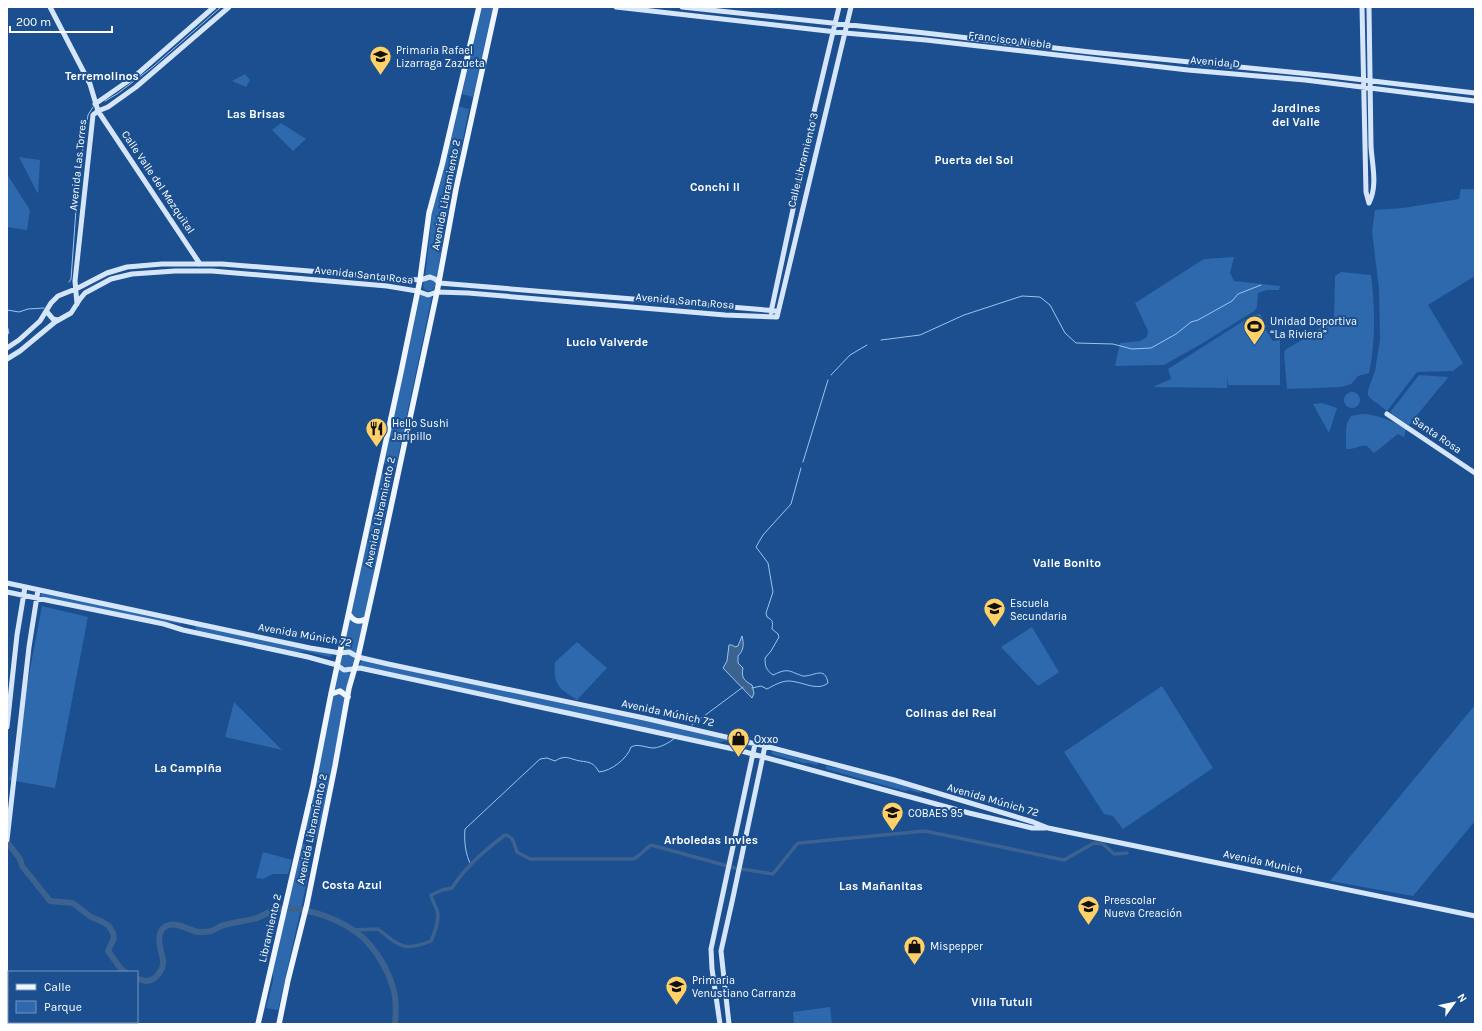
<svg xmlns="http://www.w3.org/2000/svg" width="1482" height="1031" viewBox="0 0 1482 1031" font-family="Karla,sans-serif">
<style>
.green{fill:#2e69ad}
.water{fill:#3c6290;stroke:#9cc4f0}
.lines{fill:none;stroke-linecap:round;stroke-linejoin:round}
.stream{stroke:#9cc4f0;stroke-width:1}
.canal{stroke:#3c6290;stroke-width:3.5}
.river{stroke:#3c6290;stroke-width:6}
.secondary{stroke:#d6e6fa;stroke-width:5}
.primary{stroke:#f0f6ff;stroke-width:5.5}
.labels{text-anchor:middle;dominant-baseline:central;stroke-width:4;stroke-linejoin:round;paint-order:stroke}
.street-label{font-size:11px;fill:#fff;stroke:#1b4f8f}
.poi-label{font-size:11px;fill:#fff;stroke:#1b4f8f;text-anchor:start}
.neighbourhood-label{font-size:12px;font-weight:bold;fill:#fff;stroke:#1b4f8f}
</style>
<rect width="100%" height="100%" fill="#1b4f8f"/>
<!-- green -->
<path class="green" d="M 480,7 L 493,7 L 473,97 L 461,94 Z
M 245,74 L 250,80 L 246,87 L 232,81 Z
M 457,106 L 469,109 L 444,233 L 437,277 L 425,277 L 433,204 Z
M 281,123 L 306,139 L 293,151 L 272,130 Z
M 19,157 L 40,160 L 38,194 Z
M 7,174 L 30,210 L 27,230 L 7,227 Z
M 1461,189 L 1475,189 L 1475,276 L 1428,305 L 1463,363 L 1453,371 L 1417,372 L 1387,411 L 1370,398 L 1368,395 L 1368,390 L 1375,371 L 1380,340 L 1379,289 L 1372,231 L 1375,210 L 1403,208 L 1459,199 Z
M 1234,257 L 1230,273 L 1234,281 L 1280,286 L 1279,290 L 1267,290 L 1258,293 L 1257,307 L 1254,311 L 1203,343 L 1164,365 L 1115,366 L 1120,343 L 1140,341 L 1147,337 L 1148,331 L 1135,303 L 1204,259 Z
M 1341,272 L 1371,275 C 1375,307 1376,342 1369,373 L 1358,376 L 1351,384 L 1342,387 L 1287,389 L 1284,354 L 1285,350 L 1310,335 L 1311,331 L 1317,330 L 1334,317 L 1335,276 Z
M423 285a6 6 0 1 1 12 0a6 6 0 1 1-12 0Z
M 419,294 L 432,296 L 396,467 L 383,463 Z
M 1260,314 L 1263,319 L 1264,327 L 1273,341 L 1280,340 L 1280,385 L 1228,385 L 1228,374 L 1227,388 L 1153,387 L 1171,379 L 1168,369 L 1245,320 L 1254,315 Z
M 1419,375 L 1448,377 C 1445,383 1440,386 1436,392 C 1427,403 1418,414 1409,425 L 1392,414 L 1391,411 Z
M1344 400a8 8 0 1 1 16 0a8 8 0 1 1-16 0Z
M 1322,403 L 1337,408 L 1329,433 L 1313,404 Z
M 1361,414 C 1376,414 1393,421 1406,429 L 1404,437 L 1398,434 L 1374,453 L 1367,446 C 1359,445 1354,450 1346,449 L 1346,429 L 1347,423 L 1351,416 Z
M 380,472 L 393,476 L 366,615 L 363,618 L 357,619 L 352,615 L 351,610 Z
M 43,592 L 182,623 L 181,624 L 143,618 L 41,597 L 40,594 Z
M 42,606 L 88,617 L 55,788 L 9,780 Z
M 349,620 L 358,624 L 363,624 L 356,653 L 343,648 Z
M 197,625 L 330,652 L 332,655 L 330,657 L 304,651 L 298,652 L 200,631 L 195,629 L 195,627 Z
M 1032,627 L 1059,672 L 1038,686 L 1001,647 Z
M 577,642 L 607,668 L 577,700 C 559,688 553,686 555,662 Z
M340 660a7 7 0 1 1 14 0a7 7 0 1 1-14 0Z
M 363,660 L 751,744 L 752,746 L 750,747 L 725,741 L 717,743 L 361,666 L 360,663 Z
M 338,669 L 351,673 L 346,692 L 342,689 L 333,689 Z
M 1162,686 L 1213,768 L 1123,829 L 1113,816 L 1104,814 L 1064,752 Z
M 341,692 L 345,696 L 332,768 L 317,839 L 304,836 L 331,698 L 336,694 Z
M 234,702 L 282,750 L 225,737 Z
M 1475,705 L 1475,821 L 1413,896 L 1330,881 Z
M 772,751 L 818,762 L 818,764 L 817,765 L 808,763 L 804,763 L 774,755 L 771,753 Z
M 826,766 L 835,768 L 840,768 L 923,790 L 921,793 L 909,790 L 905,791 L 826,769 Z
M 300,843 L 313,847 L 306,886 L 278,1010 L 266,1008 L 273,981 L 273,969 Z
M 263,852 L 292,860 L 288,874 L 273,874 L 263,879 L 256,878 Z
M 830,1007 L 832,1024 L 794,1024 L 793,1012 Z"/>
<!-- water -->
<path class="water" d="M 742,636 C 744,644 744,650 738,656 L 738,663 L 743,668 C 741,677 744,681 752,685 L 754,693 L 752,698 L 723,668 L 727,661 L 729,645 L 732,645 L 735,647 L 738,646 Z"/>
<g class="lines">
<!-- stream -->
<path class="stream" d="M 105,101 L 117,94 L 154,66 L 221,7
M 69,282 L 71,279 L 78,182 L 88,115 L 93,107
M 7,310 L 19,312 L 28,309 L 44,308
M 7,325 L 9,333 L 7,335
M 881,340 L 920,335 L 964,315 L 1022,296 L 1040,297 L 1050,305 L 1065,333 L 1076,343 L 1113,344 L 1132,349 L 1151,348 L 1176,334 L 1191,322 L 1198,320 L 1232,301 L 1238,294 L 1261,285
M 7,354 L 7,356
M 831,375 L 850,355 L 867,345
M 803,462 L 828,380
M 752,688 L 761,686 L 767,689 C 773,686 781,681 788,681 C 802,681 817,692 828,683 C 825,665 813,677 803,676 C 801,676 799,674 797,674 C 787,669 784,670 773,675 C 766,670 765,666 765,658 L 771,651 L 779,637 L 778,634 L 772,629 C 773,622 773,620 767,617 L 766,613 L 773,592 L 768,563 L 756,547 L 763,535 L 791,504 L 801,468
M 692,725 L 743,687
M 471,865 C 465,854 464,840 465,829 L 540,759 L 547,758 L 555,761 C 566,754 569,759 580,761 C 590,762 594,763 599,772 C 611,771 627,759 631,747 C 638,743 646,748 654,748 C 661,747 669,743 675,738"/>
<!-- canal -->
<path class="canal" d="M 352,930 L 378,929 C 399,946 404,952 431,941 C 435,932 440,920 437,910 C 435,905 432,900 431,895 L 442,890 L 452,888 C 465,867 485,850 505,835 C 514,836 514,845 517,852 L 530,859 L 633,859 C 639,857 644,850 651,845 L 735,868 L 773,874 L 797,844 L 799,843 L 925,831 L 1064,860 L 1094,843 L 1103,844 L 1114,854 L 1127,853"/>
<!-- river -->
<path class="river" d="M 7,842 L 20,859 L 22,866 L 50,901 L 73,903 L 91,917 L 101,921 L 109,926 L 113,933 L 114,938 L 108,951 L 121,969 L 125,972
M 137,979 C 140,979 143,981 146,981 C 156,981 164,969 163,960 C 161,949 154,933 166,926 C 177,921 188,930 198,932 C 202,932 207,932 211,931 C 215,930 220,926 224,925 C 235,922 246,921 257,918 C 263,916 268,912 274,910 C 303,903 351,922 370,945 C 380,957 389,973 393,988 C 397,999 396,1013 395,1024"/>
<!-- secondary -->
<path class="secondary" d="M 50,7 L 90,84 L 98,111 L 200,264
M 616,7 L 845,33 L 926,40 L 1188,70 L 1305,80 L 1475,101
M 682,7 L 925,33 L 1090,52 L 1330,76 L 1475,93
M 1362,7 L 1366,192 L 1369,203
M 95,104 L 134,77 L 214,7
M 1369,203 C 1378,185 1372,165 1371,146 C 1370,100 1370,53 1369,7
M 77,304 L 75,281 L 93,115 L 98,111 L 108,107 L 136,87 L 229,7
M 47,312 L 53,319 L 58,320
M 771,312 L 813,116 L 839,7
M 7,348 L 19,340 L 40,321 L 51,303 L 58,296 L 78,288 L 107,273 L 127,267 L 162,264 L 222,264 L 420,280 L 430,277 L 435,279 L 439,283 L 778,311
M 7,359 L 20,351 L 55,322 L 71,313 L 80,299 L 85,293 L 111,279 L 132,274 L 175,271 L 212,271 L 387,286 L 417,291 L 428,295 L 437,292 L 468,293 L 725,315 L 777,317 L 851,7
M 1387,414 L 1475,473
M 7,583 L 310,648 L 340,653 L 349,652 L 358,657 L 388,664 L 644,718 L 765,746 L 894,780 L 1033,822 L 1048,828 L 1475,916
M 7,592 L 164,624 L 183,630 L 308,657 L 337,665 L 344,670 L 360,668 L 738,750 L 969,813 L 1032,828 L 1045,828
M 7,727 L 17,635 L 25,587
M 7,840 L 29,647 L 38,590
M 720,1024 L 712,969 L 711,949 L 755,744
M 729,1024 L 721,951 L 732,902 L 765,746"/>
<!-- primary -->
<path class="primary" d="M 349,614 C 353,621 359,623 366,619
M 331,694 L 340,691 L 348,697
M 258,1024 L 313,786 L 331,694 L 401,372 L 420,280 L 429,213 L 442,165 L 479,7
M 279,1024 L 288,980 L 307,904 L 335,766 L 349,688 L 358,657 L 380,558 L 437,292 L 456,189 L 496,7"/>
</g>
<!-- icons -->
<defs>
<symbol id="school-pin" viewBox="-11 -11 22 30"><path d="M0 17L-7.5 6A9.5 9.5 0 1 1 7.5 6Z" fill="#ffd166" stroke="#1b4f8f"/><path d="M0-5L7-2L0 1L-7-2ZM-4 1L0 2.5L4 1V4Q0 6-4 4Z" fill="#111"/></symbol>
<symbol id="stadium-pin" viewBox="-11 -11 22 30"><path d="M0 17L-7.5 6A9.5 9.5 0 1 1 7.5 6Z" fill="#ffd166" stroke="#1b4f8f"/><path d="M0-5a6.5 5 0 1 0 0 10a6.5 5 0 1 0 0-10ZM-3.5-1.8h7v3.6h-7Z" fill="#111"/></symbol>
<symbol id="restaurant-pin" viewBox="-11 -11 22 30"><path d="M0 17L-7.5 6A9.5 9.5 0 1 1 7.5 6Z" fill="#ffd166" stroke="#1b4f8f"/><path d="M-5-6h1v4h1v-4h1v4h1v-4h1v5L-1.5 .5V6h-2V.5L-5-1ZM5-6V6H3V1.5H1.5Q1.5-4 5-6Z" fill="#111"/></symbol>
<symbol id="shop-pin" viewBox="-11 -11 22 30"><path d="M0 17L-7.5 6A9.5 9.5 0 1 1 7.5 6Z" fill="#ffd166" stroke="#1b4f8f"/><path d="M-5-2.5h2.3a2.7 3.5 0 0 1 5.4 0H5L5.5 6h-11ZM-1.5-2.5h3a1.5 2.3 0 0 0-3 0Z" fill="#111"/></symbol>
</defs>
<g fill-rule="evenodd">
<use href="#school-pin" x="368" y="44" width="25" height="34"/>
<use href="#stadium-pin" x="1242" y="314" width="25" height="34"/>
<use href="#restaurant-pin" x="364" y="416" width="25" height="34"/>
<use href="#school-pin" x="982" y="596" width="25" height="34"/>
<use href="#shop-pin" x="726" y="726" width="25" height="34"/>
<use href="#school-pin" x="880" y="800" width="25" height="34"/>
<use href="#school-pin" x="1076" y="894" width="25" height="34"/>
<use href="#shop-pin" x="902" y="934" width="25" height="34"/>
<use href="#school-pin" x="664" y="974" width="25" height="34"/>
</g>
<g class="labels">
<!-- street labels -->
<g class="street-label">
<text transform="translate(1010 40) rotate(7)">Francisco Niebla</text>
<text transform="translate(1215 62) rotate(5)">Avenida D</text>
<text transform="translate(803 160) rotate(-76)">Calle Libramiento 3</text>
<text transform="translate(78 165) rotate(-84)">Avenida Las Torres</text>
<text transform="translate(158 182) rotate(56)">Calle Valle del Mezquital</text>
<text transform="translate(446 195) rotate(-79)">Avenida Libramiento 2</text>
<text transform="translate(364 275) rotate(6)">Avenida Santa Rosa</text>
<text transform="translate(685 301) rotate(5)">Avenida Santa Rosa</text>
<text transform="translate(1437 435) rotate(34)">Santa Rosa</text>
<text transform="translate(380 512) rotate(-78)">Avenida Libramiento 2</text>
<text transform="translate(305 635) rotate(10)">Avenida Múnich 72</text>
<text transform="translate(668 713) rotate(12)">Avenida Múnich 72</text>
<text transform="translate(993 800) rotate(16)">Avenida Múnich 72</text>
<text transform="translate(312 829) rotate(-78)">Avenida Libramiento 2</text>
<text transform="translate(1263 862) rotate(12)">Avenida Munich</text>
<text transform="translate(270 928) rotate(-77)">Libramiento 2</text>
</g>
<!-- poi labels -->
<g class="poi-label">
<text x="396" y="50">Primaria Rafael<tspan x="396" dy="13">Lizarraga Zazueta</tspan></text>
<text x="1270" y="321">Unidad Deportiva<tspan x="1270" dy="13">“La Riviera”</tspan></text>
<text x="392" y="423">Hello Sushi<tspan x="392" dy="13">Jaripillo</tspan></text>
<text x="1010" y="603">Escuela<tspan x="1010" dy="13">Secundaria</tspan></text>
<text x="754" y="739">Oxxo</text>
<text x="908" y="813">COBAES 95</text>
<text x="1104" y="900">Preescolar<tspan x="1104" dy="13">Nueva Creación</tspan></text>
<text x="930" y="946">Mispepper</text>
<text x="692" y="980">Primaria<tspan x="692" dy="13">Venustiano Carranza</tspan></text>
</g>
<!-- neighbourhood labels -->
<g class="neighbourhood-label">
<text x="102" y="76">Terremolinos</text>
<text x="1296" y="108">Jardines<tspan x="1296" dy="14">del Valle</tspan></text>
<text x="256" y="114">Las Brisas</text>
<text x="974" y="160">Puerta del Sol</text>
<text x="715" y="187">Conchi II</text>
<text x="607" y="342">Lucio Valverde</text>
<text x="1067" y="563">Valle Bonito</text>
<text x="951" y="713">Colinas del Real</text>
<text x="188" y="768">La Campiña</text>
<text x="711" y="840">Arboledas Invies</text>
<text x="352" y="885">Costa Azul</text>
<text x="881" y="886">Las Mañanitas</text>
<text x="1002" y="1002">Villa Tutuli</text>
</g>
</g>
<!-- border -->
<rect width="1482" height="1031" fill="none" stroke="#ffffff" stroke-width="16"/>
<!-- legend -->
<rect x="8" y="971" width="130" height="52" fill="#1b4f8f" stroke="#7695bc"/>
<rect x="16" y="984" width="20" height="6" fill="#f0f6ff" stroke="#7695bc"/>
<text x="44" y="991" font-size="12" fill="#ffffff">Calle</text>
<rect x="16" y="1001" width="20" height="12" fill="#2e69ad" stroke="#7695bc"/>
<text x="44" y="1011" font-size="12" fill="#ffffff">Parque</text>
<!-- north arrow -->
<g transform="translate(1454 1003) rotate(57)" stroke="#1b4f8f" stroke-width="3" paint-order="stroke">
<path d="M0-3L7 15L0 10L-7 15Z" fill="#ffffff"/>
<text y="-6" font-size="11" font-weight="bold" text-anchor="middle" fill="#ffffff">N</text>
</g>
<!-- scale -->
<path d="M10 26v6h102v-6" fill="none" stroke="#ffffff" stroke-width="2"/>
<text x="16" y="26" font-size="12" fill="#ffffff" stroke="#1b4f8f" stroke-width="3" paint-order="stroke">200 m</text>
</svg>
